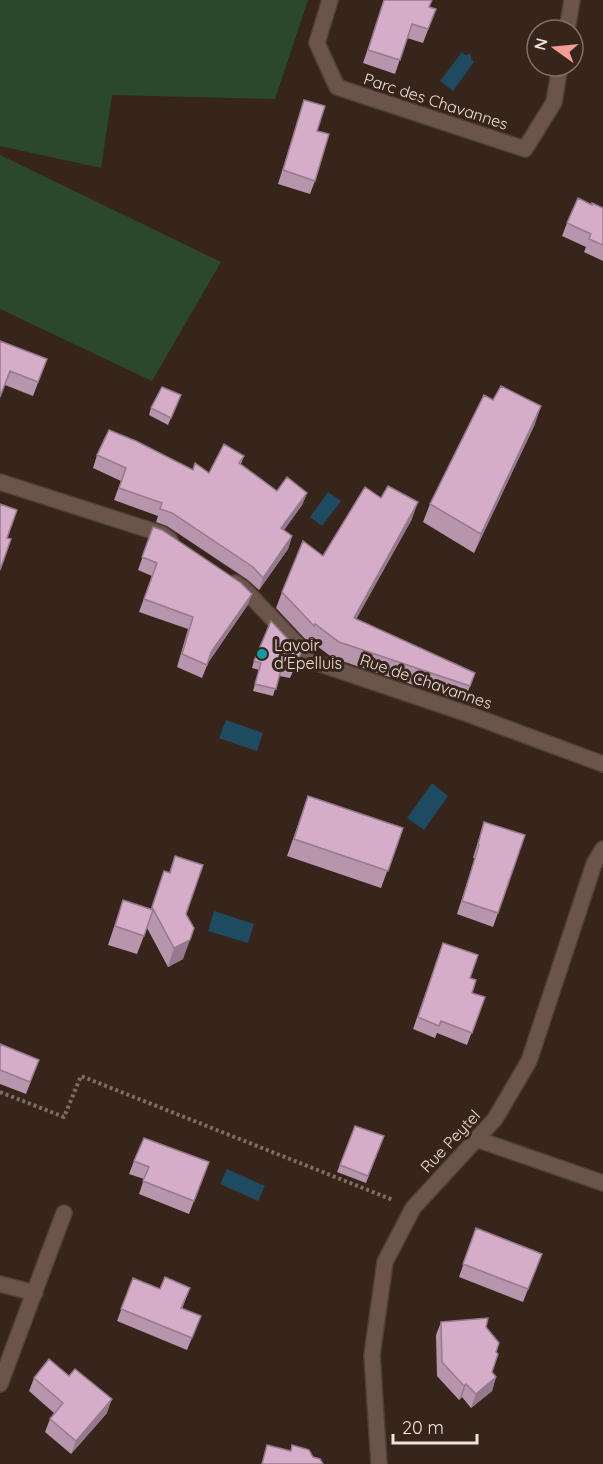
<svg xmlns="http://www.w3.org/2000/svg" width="603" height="1464" viewBox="0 0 603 1464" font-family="Quicksand,sans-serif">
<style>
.green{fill:#2b482f}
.water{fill:#1e4b5f}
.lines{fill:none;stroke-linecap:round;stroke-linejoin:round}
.street-casing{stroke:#504038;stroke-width:18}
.path{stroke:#7f6e66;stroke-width:4;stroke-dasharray:3 3;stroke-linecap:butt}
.street{stroke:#6b554a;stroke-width:15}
.wall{fill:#b795ac}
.shaded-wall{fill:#95798c}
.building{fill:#d5adc8;stroke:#95798c;stroke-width:1.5}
.culture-dot{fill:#0f9aa8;stroke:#37241b;stroke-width:2}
.labels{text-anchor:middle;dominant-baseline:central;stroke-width:6;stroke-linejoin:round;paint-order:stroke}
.street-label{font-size:16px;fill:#eee1db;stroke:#37241b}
.poi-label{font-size:16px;fill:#eee1db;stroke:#37241b;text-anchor:start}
</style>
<rect width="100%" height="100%" fill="#37241b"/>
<!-- green -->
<path class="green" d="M 0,0 L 308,0 L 275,99 L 112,95 L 101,168 L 0,146 Z
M 0,155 L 221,262 L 152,381 L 0,309 Z"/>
<!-- water -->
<path class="water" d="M 462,52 L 465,55 L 471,54 L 471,59 L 474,62 L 453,91 L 440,81 Z
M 328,492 L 341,501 L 322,526 L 310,517 Z
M 226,720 L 263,733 L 257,751 L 219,738 Z
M 432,783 L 448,796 L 424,830 L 407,818 Z
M 214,911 L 254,924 L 248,943 L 208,931 Z
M 227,1169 L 265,1186 L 258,1201 L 220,1184 Z"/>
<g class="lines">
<defs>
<path id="street" d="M 330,0 L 317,43 L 337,87 L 525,149 L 554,102 L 560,66
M 567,30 L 572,0
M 0,482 L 162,534 L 170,540
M 235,583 L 243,588 L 314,662 L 468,714 L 603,764
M 476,1139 L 603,1183
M 0,1284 L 35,1293
M 0,1384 L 64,1213
M 379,1464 L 372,1355 L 385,1262 L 413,1208 L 495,1119 L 529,1061 L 594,864 L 603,849"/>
</defs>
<!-- street casing -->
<use href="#street" class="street-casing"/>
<!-- path -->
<path class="path" d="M 0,1092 L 64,1117 L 81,1076 L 393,1200"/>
<!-- street -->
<use href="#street" class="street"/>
</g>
<!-- wall -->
<path class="wall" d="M 384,0 L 436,9 L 423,43 L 407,38 L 395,74 L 363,63 Z
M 304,100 L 317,131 L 315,181 L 310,194 L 278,184 Z
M 592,205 L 603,208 L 603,261 L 584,252 L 586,247 L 562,236 L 567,223 Z
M 0,341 L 47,359 L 33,396 L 5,385 Z
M 178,402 L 168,425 L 149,415 L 151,408 Z
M 535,424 L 474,553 L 423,522 L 430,504 Z
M 97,455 L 209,473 L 244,456 L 241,464 L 277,491 L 307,493 L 302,505 L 284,530 L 292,536 L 288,549 L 259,590 L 248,580 L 167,526 L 156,522 L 158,516 L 114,500 L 121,481 L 93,468 Z
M 412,519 L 356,619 L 475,673 L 464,702 L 333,658 L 309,640 L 308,642 L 276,608 L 282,592 L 323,556 Z
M 153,527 L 252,594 L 247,606 L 208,663 L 202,678 L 177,667 L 188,629 L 139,612 L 152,576 L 138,570 Z
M 301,653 L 290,678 L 279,676 L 273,696 L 253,691 L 259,670 L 252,668 L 254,661 Z
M 308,796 L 403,828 L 381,888 L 287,856 Z
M 484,822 L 498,913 L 493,927 L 457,914 L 475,858 L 473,858 Z
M 175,856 L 186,914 L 183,959 L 168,967 L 147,928 L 137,954 L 108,945 L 123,900 L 151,909 L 164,871 L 169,873 Z
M 443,943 L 470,978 L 472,993 L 485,997 L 467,1045 L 437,1033 L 435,1038 L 413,1029 Z
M 0,1044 L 39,1060 L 26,1094 L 0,1084 Z
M 355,1126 L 384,1136 L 366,1183 L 337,1172 Z
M 134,1161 L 209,1162 L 189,1214 L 139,1194 L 144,1179 L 129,1174 Z
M 476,1228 L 542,1254 L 523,1302 L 459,1277 Z
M 133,1278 L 160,1289 L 190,1288 L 182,1309 L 201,1316 L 187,1350 L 117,1321 Z
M 441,1322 L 486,1327 L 499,1343 L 496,1352 L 492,1372 L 496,1377 L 492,1391 L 471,1408 L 462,1397 L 459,1400 L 437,1376 L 436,1335 Z
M 69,1376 L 107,1413 L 71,1454 L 45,1432 L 50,1419 L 54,1413 L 29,1391 L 34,1378 Z"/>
<!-- shaded-wall -->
<path class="shaded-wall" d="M 541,406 L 535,424 L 474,553 L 481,534 Z
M 307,493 L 302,505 L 276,541 L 281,528 Z
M 418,502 L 412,519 L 348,634 L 354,618 Z
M 292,536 L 288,549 L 259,590 L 263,578 Z
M 252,594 L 247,606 L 206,665 L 211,652 Z
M 190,940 L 183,959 L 168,967 L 174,948 Z
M 496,1377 L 492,1391 L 471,1408 L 476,1394 Z
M 466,1384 L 462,1397 L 459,1400 L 464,1386 Z
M 112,1399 L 107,1413 L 71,1454 L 76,1441 Z"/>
<!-- building -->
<path class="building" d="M 384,0 L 432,0 L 429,7 L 436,9 L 428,29 L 412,24 L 400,60 L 368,50 Z
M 304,100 L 325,106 L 317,131 L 329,134 L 315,181 L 283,170 Z
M 578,198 L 592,205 L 592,203 L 603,208 L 603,245 L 589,239 L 591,234 L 567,223 Z
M 0,341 L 47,359 L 38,382 L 10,371 L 0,397 Z
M 501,386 L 541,406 L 481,534 L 430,504 L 484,395 L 493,400 Z
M 162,387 L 181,395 L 171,418 L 151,408 Z
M 109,430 L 136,441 L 193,470 L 195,463 L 209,473 L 224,444 L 244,456 L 239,463 L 277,491 L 287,477 L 307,493 L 281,528 L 292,536 L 263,578 L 253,567 L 172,513 L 160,509 L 162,503 L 119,488 L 126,468 L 97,455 Z
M 388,486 L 418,502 L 354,618 L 475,673 L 470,686 L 339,642 L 315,624 L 314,626 L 282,592 L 303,541 L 323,556 L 365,487 L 381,498 Z
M 0,504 L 17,510 L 7,538 L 11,539 L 0,570 Z
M 153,527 L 162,530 L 241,583 L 252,594 L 211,652 L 207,665 L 182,654 L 193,617 L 144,599 L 157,563 L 142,557 Z
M 271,621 L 301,653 L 292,671 L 281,669 L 276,689 L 255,684 L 261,663 L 254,661 Z
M 308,796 L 403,828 L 388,871 L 294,839 Z
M 484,822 L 525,835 L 498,913 L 462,901 L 479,845 L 478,844 Z
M 175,856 L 203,865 L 186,914 L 194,928 L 190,940 L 174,948 L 152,907 L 164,871 L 170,873 Z
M 123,900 L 153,910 L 144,936 L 115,926 Z
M 443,943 L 478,955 L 470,978 L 476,980 L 472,993 L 485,997 L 472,1033 L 441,1021 L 439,1026 L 418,1017 Z
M 0,1044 L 39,1060 L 30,1082 L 0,1070 Z
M 355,1126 L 384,1136 L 368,1176 L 340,1165 Z
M 144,1138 L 209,1162 L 194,1201 L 143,1181 L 149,1167 L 134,1161 Z
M 476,1228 L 542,1254 L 528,1289 L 463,1264 Z
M 165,1277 L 190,1288 L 181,1308 L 201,1316 L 192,1338 L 121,1309 L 133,1278 L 160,1289 Z
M 488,1318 L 486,1327 L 499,1343 L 496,1352 L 498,1354 L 492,1372 L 496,1377 L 476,1394 L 466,1384 L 464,1386 L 442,1362 L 441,1322 Z
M 49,1359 L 69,1376 L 75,1369 L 112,1399 L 76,1441 L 50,1419 L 63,1403 L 34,1378 Z
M 267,1445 L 291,1451 L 292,1445 L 309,1450 L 313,1457 L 320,1459 L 323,1464 L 262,1464 Z"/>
<!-- markers -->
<circle class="culture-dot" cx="262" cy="654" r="6"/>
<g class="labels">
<!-- street labels -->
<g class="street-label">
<text transform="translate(436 101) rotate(18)">Parc des Chavannes</text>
<text transform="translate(426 681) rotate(19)">Rue de Chavannes</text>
<text transform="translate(450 1141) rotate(-47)">Rue Peytel</text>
</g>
<!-- poi labels -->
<g class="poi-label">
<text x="274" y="645">Lavoir<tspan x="274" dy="18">d'Epelluis</tspan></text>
</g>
</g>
<!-- north arrow -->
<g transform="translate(555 48) rotate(285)"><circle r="28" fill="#37241b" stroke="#807068" stroke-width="1.5"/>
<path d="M0-4.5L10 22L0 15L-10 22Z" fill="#f59c94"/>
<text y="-9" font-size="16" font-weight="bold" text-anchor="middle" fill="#eee1db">N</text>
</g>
<!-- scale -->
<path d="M393 1434v9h84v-9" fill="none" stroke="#eee1db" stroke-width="3"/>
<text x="402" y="1434" font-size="18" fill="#eee1db" stroke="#37241b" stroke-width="4.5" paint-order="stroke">20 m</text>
</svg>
